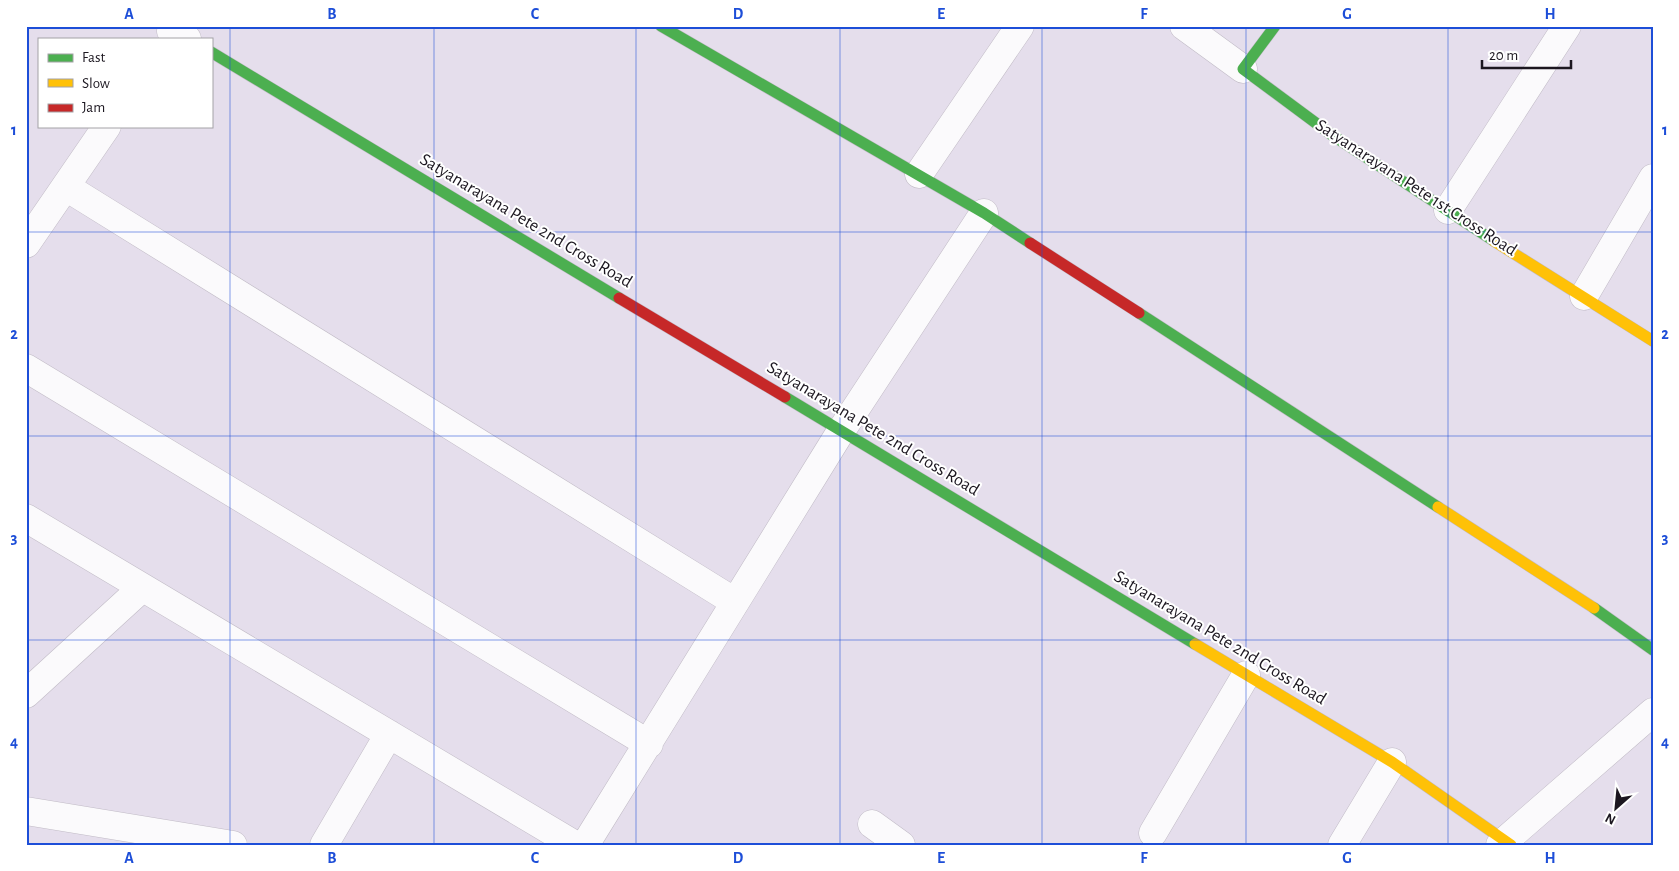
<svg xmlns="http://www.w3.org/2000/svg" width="1679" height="871" viewBox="0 0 1679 871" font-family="'Alegreya Sans',sans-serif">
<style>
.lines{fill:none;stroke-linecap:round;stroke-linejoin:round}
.street-casing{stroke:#c1bbc6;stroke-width:29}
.fast-casing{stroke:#c1bbc6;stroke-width:12}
.slow-casing{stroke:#c1bbc6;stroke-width:12}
.jam-casing{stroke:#c1bbc6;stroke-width:12}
.street{stroke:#fbfafc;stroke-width:28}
.fast{stroke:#4caf50;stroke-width:11}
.slow{stroke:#ffc107;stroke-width:11}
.jam{stroke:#c62828;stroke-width:11}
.grid{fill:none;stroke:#1d4ed8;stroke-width:1;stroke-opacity:0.55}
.labels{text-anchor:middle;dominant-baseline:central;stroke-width:4;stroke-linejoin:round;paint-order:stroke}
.street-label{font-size:18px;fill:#1c1720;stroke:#fff}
.neatline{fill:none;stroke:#1d4ed8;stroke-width:2}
.grid-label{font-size:16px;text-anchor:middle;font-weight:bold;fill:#1d4ed8}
</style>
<rect width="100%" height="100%" fill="#e5deec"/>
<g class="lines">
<defs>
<path id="street" d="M 1184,26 L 1243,69
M 171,31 L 187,39
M 919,174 L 1020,26
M 66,187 L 735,602
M 1448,210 L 1567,26
M 26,244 L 107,126
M 1584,296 L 1653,178
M 26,368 L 649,744
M 26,518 L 575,845
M 26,694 L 142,588
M 26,811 L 233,845
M 872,824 L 901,845
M 1153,833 L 1246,675
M 324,845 L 389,734
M 585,845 L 841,431 L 984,213
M 1342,845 L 1392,762
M 1500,845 L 1653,712"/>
<path id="fast" d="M 661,26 L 984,213 L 1030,243
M 1275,26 L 1243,69 L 1332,135 L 1494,241
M 211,52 L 619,298
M 1139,313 L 1438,507
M 785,397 L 1195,644
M 1594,608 L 1653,650"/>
<path id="slow" d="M 1494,241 L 1653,341
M 1438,507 L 1594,608
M 1195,644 L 1392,762 L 1511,845"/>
<path id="jam" d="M 1030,243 L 1139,313
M 619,298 L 785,397"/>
</defs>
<!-- street casing -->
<use href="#street" class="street-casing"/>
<!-- fast casing -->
<use href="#fast" class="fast-casing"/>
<!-- slow casing -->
<use href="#slow" class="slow-casing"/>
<!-- jam casing -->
<use href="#jam" class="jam-casing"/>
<!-- street -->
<use href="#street" class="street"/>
<!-- fast -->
<use href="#fast" class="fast"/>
<!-- slow -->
<use href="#slow" class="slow"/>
<!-- jam -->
<use href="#jam" class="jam"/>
</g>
<!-- grid -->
<path class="grid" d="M 230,26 L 230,845M 434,26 L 434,845M 636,26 L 636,845M 840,26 L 840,845M 1042,26 L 1042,845M 1246,26 L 1246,845M 1448,26 L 1448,845M 26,232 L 1653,232M 26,436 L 1653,436M 26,640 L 1653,640"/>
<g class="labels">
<!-- street labels -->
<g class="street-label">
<text transform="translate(1416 188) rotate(33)">Satyanarayana Pete 1st Cross Road</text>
<text transform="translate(526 221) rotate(31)">Satyanarayana Pete 2nd Cross Road</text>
<text transform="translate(873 429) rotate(31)">Satyanarayana Pete 2nd Cross Road</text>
<text transform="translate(1220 638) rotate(31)">Satyanarayana Pete 2nd Cross Road</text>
</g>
</g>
<!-- border -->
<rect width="1679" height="871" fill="none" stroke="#ffffff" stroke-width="55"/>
<!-- legend -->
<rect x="38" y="38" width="175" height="90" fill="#ffffff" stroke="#a4a2a6"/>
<rect x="48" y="54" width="25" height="8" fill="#4caf50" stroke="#a4a2a6"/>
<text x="82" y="62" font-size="15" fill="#1c1720">Fast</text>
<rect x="48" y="79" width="25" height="8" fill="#ffc107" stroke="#a4a2a6"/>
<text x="82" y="88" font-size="15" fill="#1c1720">Slow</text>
<rect x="48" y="104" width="25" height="8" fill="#c62828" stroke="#a4a2a6"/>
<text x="82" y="112" font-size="15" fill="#1c1720">Jam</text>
<!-- north arrow -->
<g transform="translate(1616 808) rotate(207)" stroke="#ffffff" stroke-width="4" paint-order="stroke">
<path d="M0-4L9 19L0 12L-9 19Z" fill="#1c1720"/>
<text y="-8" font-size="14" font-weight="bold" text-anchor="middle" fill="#1c1720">N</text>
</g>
<!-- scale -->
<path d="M1482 60v8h89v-8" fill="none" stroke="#1c1720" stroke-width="2.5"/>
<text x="1489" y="60" font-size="15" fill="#1c1720" stroke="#ffffff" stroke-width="4" paint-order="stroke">20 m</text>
<rect x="28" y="28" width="1624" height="816" class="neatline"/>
<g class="grid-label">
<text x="129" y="19">A</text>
<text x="332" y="19">B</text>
<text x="535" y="19">C</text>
<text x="738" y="19">D</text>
<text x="941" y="19">E</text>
<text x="1144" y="19">F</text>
<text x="1347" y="19">G</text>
<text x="1550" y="19">H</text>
<text x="14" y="135">1</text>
<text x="1665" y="135">1</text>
<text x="14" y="339">2</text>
<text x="1665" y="339">2</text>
<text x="14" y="543">3</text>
<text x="1665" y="543">3</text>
<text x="14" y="747">4</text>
<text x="1665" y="747">4</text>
<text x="129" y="863">A</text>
<text x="332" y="863">B</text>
<text x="535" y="863">C</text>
<text x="738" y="863">D</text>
<text x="941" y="863">E</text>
<text x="1144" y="863">F</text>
<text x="1347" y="863">G</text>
<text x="1550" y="863">H</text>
</g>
</svg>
